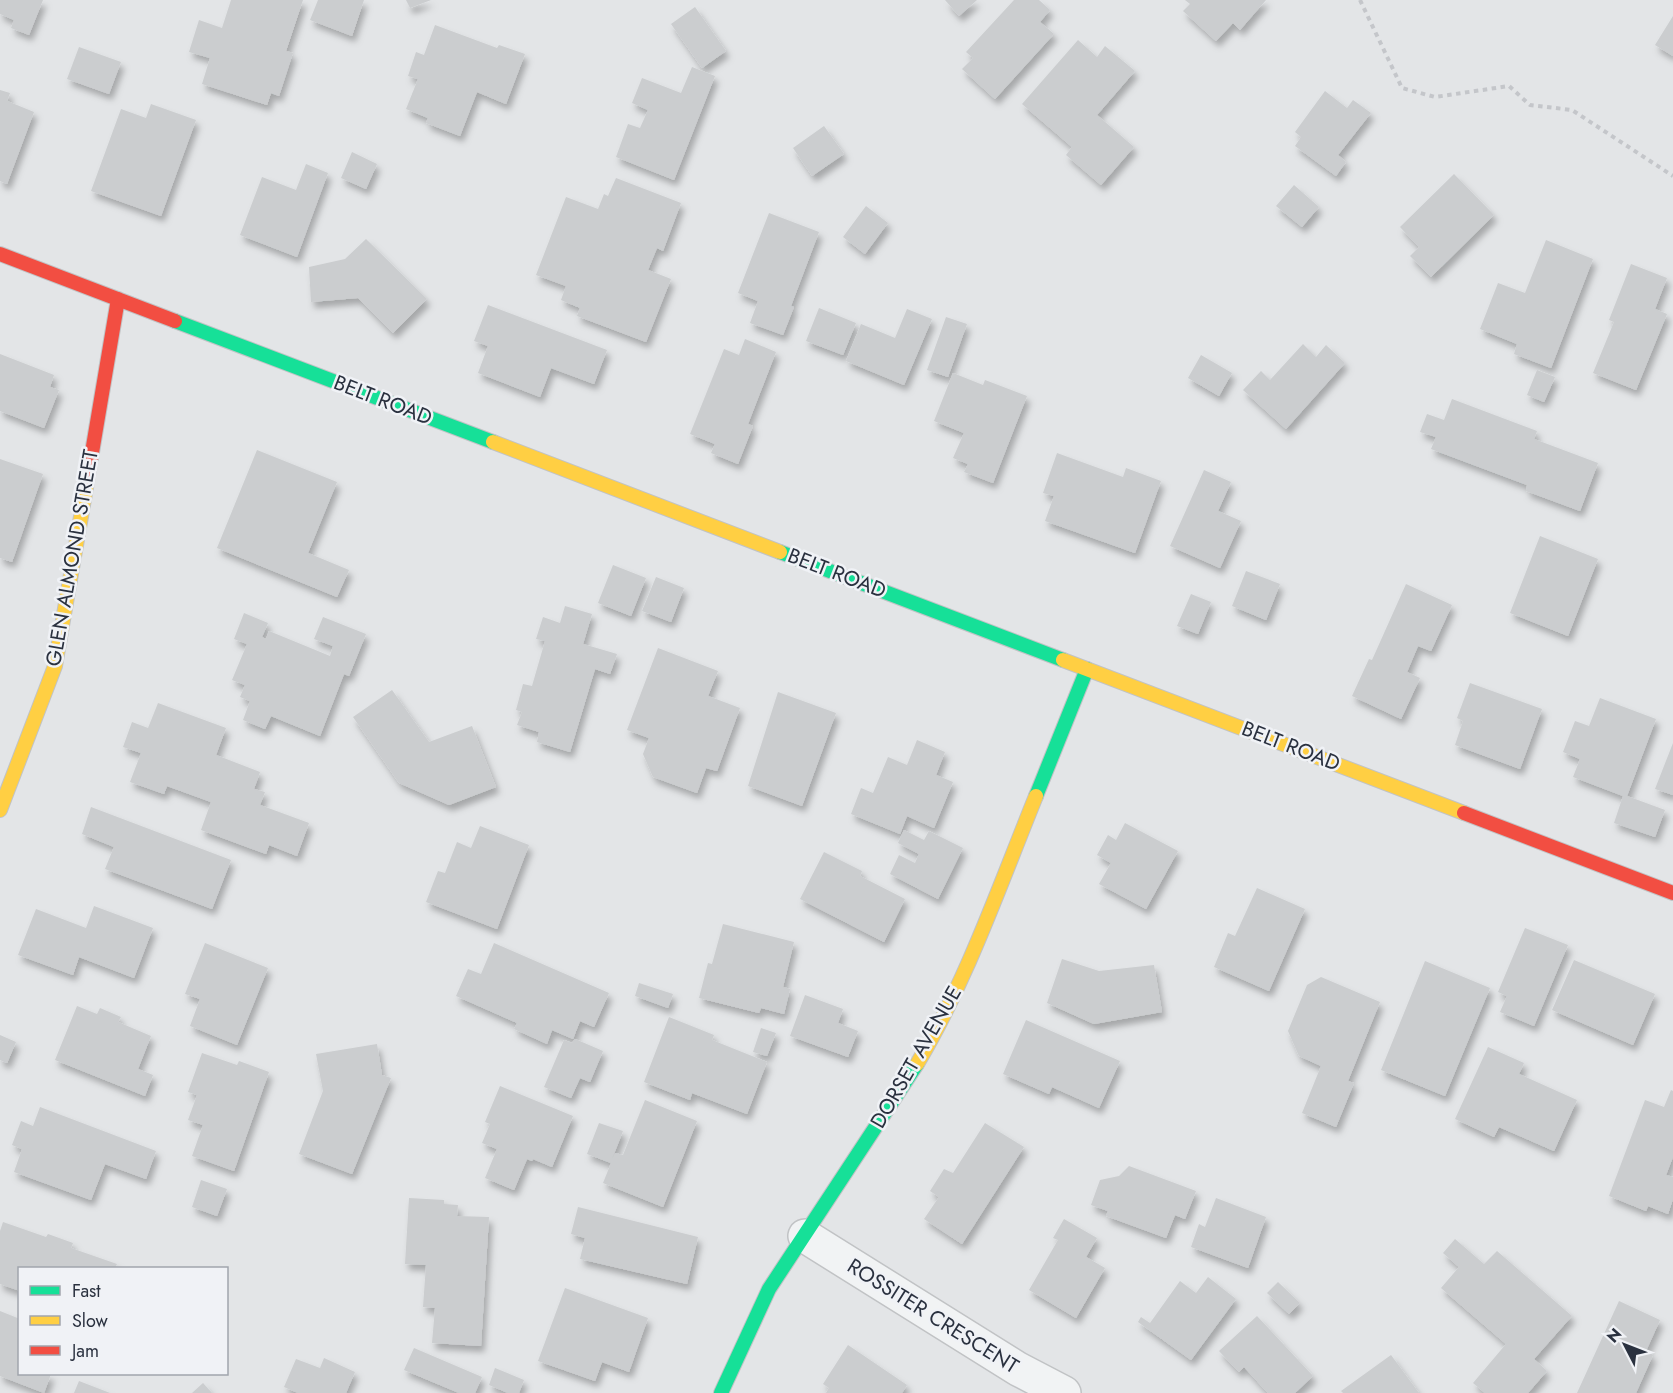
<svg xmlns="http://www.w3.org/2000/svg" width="1673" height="1393" viewBox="0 0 1673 1393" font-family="Jost,sans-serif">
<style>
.building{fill:#cbcdcf;filter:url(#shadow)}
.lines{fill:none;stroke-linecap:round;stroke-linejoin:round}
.street-casing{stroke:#c1c3c5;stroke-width:36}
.fast-casing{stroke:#c1c3c5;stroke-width:16}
.slow-casing{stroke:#c1c3c5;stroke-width:16}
.jam-casing{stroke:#c1c3c5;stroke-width:16}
.path{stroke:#c4c6ca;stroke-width:4;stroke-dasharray:4.5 4.5;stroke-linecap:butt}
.street{stroke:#f1f3f4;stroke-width:33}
.fast{stroke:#16e098;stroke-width:14}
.slow{stroke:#ffcf43;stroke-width:14}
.jam{stroke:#f24e42;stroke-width:14}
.labels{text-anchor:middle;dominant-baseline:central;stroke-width:5;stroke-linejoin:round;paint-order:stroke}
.street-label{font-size:21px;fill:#2a313f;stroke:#f0f2f6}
</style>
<defs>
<filter id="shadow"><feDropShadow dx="3.5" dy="6" stdDeviation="3" flood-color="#0004"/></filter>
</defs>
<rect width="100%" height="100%" fill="#e3e5e7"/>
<!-- building -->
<path class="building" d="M 0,0 L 43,0 L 29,35 L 11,28 L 14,20 L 0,14 Z
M 231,0 L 303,0 L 286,51 L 293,53 L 279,96 L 271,93 L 267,105 L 202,84 L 210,58 L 189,52 L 199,20 L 222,28 Z
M 318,0 L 364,0 L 352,36 L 310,20 Z
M 406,0 L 431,0 L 410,8 Z
M 945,0 L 977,0 L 959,16 Z
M 1014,0 L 1039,0 L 1050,10 L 1040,22 L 1054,34 L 995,99 L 962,69 L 973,58 L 966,52 Z
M 1185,0 L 1266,0 L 1240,30 L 1233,23 L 1216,41 L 1183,11 L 1190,4 Z
M 695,7 L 726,51 L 702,68 L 671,24 Z
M 1673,16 L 1673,56 L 1655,45 Z
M 435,25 L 497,48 L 499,45 L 525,54 L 506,104 L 477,92 L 460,136 L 426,123 L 428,118 L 406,109 L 418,79 L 408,76 L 416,52 L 424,55 Z
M 1078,40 L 1097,57 L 1105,46 L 1135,71 L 1097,115 L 1134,147 L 1101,185 L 1066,155 L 1072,147 L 1022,104 Z
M 79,47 L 121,62 L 109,94 L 67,79 Z
M 692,67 L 715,76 L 674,180 L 616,157 L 628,124 L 640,128 L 648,110 L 632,103 L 642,78 L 681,93 Z
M 0,90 L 10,93 L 7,101 L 34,112 L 7,184 L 0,181 Z
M 1325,91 L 1347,108 L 1353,100 L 1371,113 L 1338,155 L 1346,162 L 1336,176 L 1295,146 L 1301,137 L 1295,132 Z
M 151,104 L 196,120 L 161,216 L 91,191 L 121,109 L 146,118 Z
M 824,126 L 844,154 L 812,176 L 793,148 Z
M 352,152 L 377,164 L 366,189 L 341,178 Z
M 306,164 L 328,173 L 297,257 L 240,235 L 262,177 L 296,190 Z
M 1454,174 L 1494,215 L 1431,277 L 1410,256 L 1419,247 L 1400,227 Z
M 616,178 L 681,203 L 663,251 L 657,248 L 648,270 L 671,279 L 646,342 L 577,316 L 580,308 L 561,300 L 566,286 L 536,275 L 566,197 L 598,209 L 604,194 L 608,196 Z
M 1294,185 L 1319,207 L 1302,227 L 1276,206 Z
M 866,206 L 888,223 L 865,254 L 843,237 Z
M 769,213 L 819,232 L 791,306 L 794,307 L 783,335 L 750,323 L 758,301 L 738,293 Z
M 366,239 L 427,299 L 393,333 L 358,298 L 311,302 L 309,267 L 345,259 Z
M 1546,240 L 1593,259 L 1551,368 L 1514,354 L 1517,344 L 1480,329 L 1498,283 L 1525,293 Z
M 1631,264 L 1667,278 L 1655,309 L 1667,314 L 1636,390 L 1593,373 L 1614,322 L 1609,320 Z
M 488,305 L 607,350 L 594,384 L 551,368 L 540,397 L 478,373 L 488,346 L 474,341 Z
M 819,308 L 856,323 L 843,355 L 806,341 Z
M 907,309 L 932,319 L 904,385 L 846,361 L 861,324 L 895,338 Z
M 946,317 L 967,324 L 948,377 L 927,370 Z
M 745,339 L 776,352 L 748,424 L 753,426 L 738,464 L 711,453 L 715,444 L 690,434 L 724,349 L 739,355 Z
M 1303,344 L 1316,357 L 1326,345 L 1345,363 L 1286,429 L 1243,390 L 1261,371 L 1270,380 Z
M 0,354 L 54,375 L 50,387 L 59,390 L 44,428 L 0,411 Z
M 1201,355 L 1232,373 L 1219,396 L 1188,378 Z
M 1537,370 L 1555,377 L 1544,402 L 1527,395 Z
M 953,373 L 983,385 L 985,380 L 1027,396 L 993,483 L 964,472 L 968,464 L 953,458 L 964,433 L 934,421 Z
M 1452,399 L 1537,431 L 1534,439 L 1598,463 L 1580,511 L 1526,491 L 1527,485 L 1431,449 L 1436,437 L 1420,432 L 1427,414 L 1444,420 Z
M 257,450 L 337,482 L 308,553 L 349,570 L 337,597 L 217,548 Z
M 1057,453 L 1123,477 L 1126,468 L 1161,481 L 1135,553 L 1045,521 L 1054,496 L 1043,493 Z
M 0,459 L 43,474 L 12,562 L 0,558 Z
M 1204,470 L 1231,482 L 1218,511 L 1241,521 L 1220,568 L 1170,546 Z
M 1540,536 L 1598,559 L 1568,636 L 1510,613 Z
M 613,565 L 646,578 L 631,616 L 598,603 Z
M 1246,571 L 1280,584 L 1266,620 L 1232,606 Z
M 656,577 L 684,588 L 671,622 L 642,611 Z
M 1406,584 L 1452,605 L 1431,651 L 1418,646 L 1407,672 L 1420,678 L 1401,719 L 1352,696 L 1369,659 L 1372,660 Z
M 1191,594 L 1211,602 L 1198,634 L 1177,626 Z
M 565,606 L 592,614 L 583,644 L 617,654 L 610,674 L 595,669 L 570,752 L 537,742 L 539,732 L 517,725 L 522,712 L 516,710 L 523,684 L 532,686 L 545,641 L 536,639 L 543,617 L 560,623 Z
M 244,613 L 268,623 L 262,637 L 266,639 L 269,631 L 330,656 L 333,646 L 314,639 L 323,617 L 366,634 L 349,676 L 344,674 L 320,736 L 271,716 L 265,729 L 243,720 L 250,701 L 240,697 L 245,685 L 232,680 L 247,644 L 234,639 Z
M 658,648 L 718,671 L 708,696 L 740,708 L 717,771 L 706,768 L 697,793 L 653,777 L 643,754 L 649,738 L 627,730 Z
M 1470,683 L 1542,709 L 1520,769 L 1455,745 L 1463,721 L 1457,718 Z
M 392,690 L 429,742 L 472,726 L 496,787 L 449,805 L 399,783 L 353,717 Z
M 778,692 L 836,713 L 802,806 L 748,786 Z
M 1600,698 L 1656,719 L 1627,796 L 1665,810 L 1655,837 L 1614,823 L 1623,796 L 1573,777 L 1580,759 L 1563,752 L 1575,721 L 1589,726 Z
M 158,703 L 226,728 L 216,755 L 260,772 L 254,789 L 265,792 L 260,805 L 309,823 L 297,856 L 269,845 L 266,854 L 201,830 L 211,802 L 167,786 L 164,794 L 130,782 L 141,753 L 123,747 L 132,722 L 148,728 Z
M 917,740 L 945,752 L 936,775 L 953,782 L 934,828 L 907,816 L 900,834 L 851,814 L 861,788 L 873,793 L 888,757 L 907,765 Z
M 1673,743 L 1673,795 L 1655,789 Z
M 91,807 L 231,860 L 212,909 L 105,869 L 114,847 L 82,834 Z
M 1125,823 L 1178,851 L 1146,909 L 1099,884 L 1111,863 L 1097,855 L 1108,835 L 1116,840 Z
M 480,826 L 529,845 L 497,929 L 426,902 L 438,871 L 445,873 L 457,842 L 471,848 Z
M 904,830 L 924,840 L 929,831 L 963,848 L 938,899 L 890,874 L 899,855 L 915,863 L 919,854 L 898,843 Z
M 824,852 L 862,871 L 860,876 L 905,899 L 884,942 L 800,899 Z
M 1257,888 L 1305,909 L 1269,991 L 1214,967 L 1228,933 L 1235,936 Z
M 94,906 L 153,928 L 134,978 L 79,957 L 73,975 L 18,955 L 36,909 L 86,928 Z
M 723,924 L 794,942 L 783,987 L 790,989 L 784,1014 L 761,1008 L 759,1013 L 699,998 L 708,963 L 712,964 Z
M 1525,928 L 1568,945 L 1534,1026 L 1500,1012 L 1507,996 L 1498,992 Z
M 205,943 L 268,968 L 237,1045 L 190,1026 L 200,999 L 185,994 Z
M 494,943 L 609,993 L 594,1027 L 580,1021 L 573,1039 L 552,1030 L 547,1044 L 514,1029 L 517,1023 L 456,996 L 468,969 L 481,974 Z
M 1062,959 L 1099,971 L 1154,965 L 1162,1012 L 1094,1024 L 1047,1003 Z
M 1574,960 L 1655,994 L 1633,1045 L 1552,1010 Z
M 1425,961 L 1490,988 L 1445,1096 L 1381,1070 Z
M 1321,977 L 1380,1002 L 1348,1081 L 1354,1083 L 1336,1127 L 1302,1113 L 1321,1066 L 1299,1056 L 1288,1031 L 1307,985 Z
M 639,983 L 673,994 L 668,1008 L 635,996 Z
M 805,995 L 843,1009 L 838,1023 L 858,1031 L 848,1057 L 790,1036 Z
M 77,1006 L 97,1014 L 100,1008 L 121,1017 L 118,1022 L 151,1036 L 138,1069 L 153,1075 L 145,1096 L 55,1060 Z
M 669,1017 L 714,1035 L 712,1040 L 767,1062 L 747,1114 L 692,1093 L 690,1100 L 644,1082 Z
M 1026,1020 L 1120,1061 L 1099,1108 L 1052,1087 L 1049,1094 L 1003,1074 Z
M 761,1028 L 776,1033 L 767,1056 L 753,1052 Z
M 0,1035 L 16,1042 L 7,1063 L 0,1060 Z
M 575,1039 L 603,1051 L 590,1082 L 580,1078 L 571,1098 L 544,1087 L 564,1040 L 572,1043 Z
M 377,1044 L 382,1075 L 391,1078 L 352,1174 L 299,1154 L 323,1091 L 316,1054 Z
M 1488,1047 L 1524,1063 L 1519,1074 L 1577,1100 L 1554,1151 L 1499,1127 L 1494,1137 L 1455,1119 Z
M 202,1053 L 237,1065 L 239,1061 L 269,1072 L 234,1171 L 192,1156 L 203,1125 L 188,1120 L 197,1095 L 188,1092 Z
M 500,1086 L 573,1116 L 552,1167 L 533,1159 L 532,1161 L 527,1159 L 514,1190 L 485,1178 L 497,1149 L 482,1143 L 490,1124 L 485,1122 Z
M 1671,1090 L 1673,1091 L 1673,1157 L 1666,1175 L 1673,1177 L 1673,1199 L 1668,1214 L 1648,1206 L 1646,1211 L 1609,1196 L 1645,1100 L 1664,1107 Z
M 645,1100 L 697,1121 L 663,1207 L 603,1183 L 611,1163 L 587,1154 L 599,1123 L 623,1131 L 612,1159 L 615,1153 L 623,1155 Z
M 40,1107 L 156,1151 L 146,1179 L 105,1164 L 91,1200 L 14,1172 L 22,1149 L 12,1145 L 21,1121 L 33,1126 Z
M 985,1123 L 1024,1147 L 962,1244 L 924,1219 L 939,1197 L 930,1191 L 944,1169 L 953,1173 Z
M 1129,1166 L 1196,1191 L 1185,1219 L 1175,1215 L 1166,1238 L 1106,1216 L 1108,1211 L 1091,1205 L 1100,1180 L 1119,1176 Z
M 201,1180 L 227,1189 L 217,1216 L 192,1207 Z
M 409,1198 L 444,1200 L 444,1204 L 458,1205 L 457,1216 L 489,1217 L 481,1346 L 432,1343 L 435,1308 L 423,1307 L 426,1265 L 405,1264 Z
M 1216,1198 L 1266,1217 L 1248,1268 L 1191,1247 L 1199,1224 L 1205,1227 Z
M 578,1207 L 698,1237 L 687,1284 L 580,1259 L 585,1238 L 571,1234 Z
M 1064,1219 L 1097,1238 L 1086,1257 L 1105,1268 L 1076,1318 L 1029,1290 L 1058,1240 L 1053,1238 Z
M 3,1222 L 46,1237 L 48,1234 L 73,1243 L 71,1248 L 117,1264 L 115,1268 L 20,1268 L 20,1291 L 0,1284 L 0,1231 Z
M 1455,1239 L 1484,1264 L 1497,1251 L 1572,1316 L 1534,1359 L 1547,1371 L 1528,1393 L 1485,1393 L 1473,1383 L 1506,1344 L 1441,1288 L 1459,1267 L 1443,1253 Z
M 1208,1277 L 1236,1299 L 1191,1360 L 1138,1322 L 1141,1317 L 1150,1323 L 1180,1281 L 1196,1293 Z
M 1278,1282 L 1300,1303 L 1289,1314 L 1267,1293 Z
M 565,1288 L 648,1318 L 629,1372 L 602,1362 L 595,1381 L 538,1361 Z
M 1619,1301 L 1660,1320 L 1646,1351 L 1653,1355 L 1636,1393 L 1577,1393 Z
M 0,1311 L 20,1319 L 20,1374 L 51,1374 L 44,1393 L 0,1376 Z
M 1257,1316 L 1313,1376 L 1295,1393 L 1268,1393 L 1244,1367 L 1239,1372 L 1219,1351 Z
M 848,1345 L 907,1385 L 902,1393 L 826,1393 L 829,1388 L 823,1384 Z
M 414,1348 L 482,1377 L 475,1393 L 459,1393 L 404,1370 Z
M 1391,1355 L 1419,1393 L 1343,1393 L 1341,1391 Z
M 324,1358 L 355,1372 L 346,1393 L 298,1393 L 284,1387 L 296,1359 L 320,1368 Z
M 495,1368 L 524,1380 L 519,1393 L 508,1393 L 489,1385 Z
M 79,1381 L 110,1393 L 74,1393 Z
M 203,1383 L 212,1393 L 192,1393 Z"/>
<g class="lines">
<defs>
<path id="street" d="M 805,1236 L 1018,1369 L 1064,1393"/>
<path id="fast" d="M 175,321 L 493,442
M 780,552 L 1063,660
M 1036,796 L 1087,669
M 721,1393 L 769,1289 L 917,1064"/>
<path id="slow" d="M 493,442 L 780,552
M 1063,660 L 1464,813
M 0,810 L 55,666 L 87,482
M 917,1064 C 967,980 999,887 1036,796"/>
<path id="jam" d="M 0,254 L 175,321
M 87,482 L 118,299
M 1464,813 L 1673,893"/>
</defs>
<!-- street casing -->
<use href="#street" class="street-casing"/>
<!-- fast casing -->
<use href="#fast" class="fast-casing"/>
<!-- slow casing -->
<use href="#slow" class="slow-casing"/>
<!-- jam casing -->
<use href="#jam" class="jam-casing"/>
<!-- path -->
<path class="path" d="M 1360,0 L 1402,88 L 1435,97 L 1509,86 L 1530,105 L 1572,110 L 1673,176"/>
<!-- street -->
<use href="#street" class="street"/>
<!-- fast -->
<use href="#fast" class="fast"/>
<!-- slow -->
<use href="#slow" class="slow"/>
<!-- jam -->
<use href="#jam" class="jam"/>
</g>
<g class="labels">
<!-- street labels -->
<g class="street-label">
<text transform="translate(383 400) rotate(21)">BELT ROAD</text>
<text transform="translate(72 558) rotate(-80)">GLEN ALMOND STREET</text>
<text transform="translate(837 573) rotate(21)">BELT ROAD</text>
<text transform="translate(1291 746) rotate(21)">BELT ROAD</text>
<text transform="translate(916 1057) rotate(-60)">DORSET AVENUE</text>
<text transform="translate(933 1316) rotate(32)">ROSSITER CRESCENT</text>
</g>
</g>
<!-- legend -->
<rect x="18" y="1267" width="210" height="108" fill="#f0f2f6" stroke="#a1a5ad" stroke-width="1.5"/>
<rect x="30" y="1286" width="30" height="9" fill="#16e098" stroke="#a1a5ad" stroke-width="1.5"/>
<text x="72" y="1297" font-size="18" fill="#2a313f">Fast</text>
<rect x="30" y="1316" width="30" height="9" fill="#ffcf43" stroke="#a1a5ad" stroke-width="1.5"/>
<text x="72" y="1327" font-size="18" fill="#2a313f">Slow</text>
<rect x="30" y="1346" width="30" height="9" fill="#f24e42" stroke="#a1a5ad" stroke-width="1.5"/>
<text x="72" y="1357" font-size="18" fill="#2a313f">Jam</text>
<!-- north arrow -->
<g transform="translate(1625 1345) rotate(312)" stroke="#f0f2f6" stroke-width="4.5" paint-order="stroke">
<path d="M0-4.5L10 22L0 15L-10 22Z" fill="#2a313f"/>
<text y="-9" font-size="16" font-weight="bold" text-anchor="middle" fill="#2a313f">N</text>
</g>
</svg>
